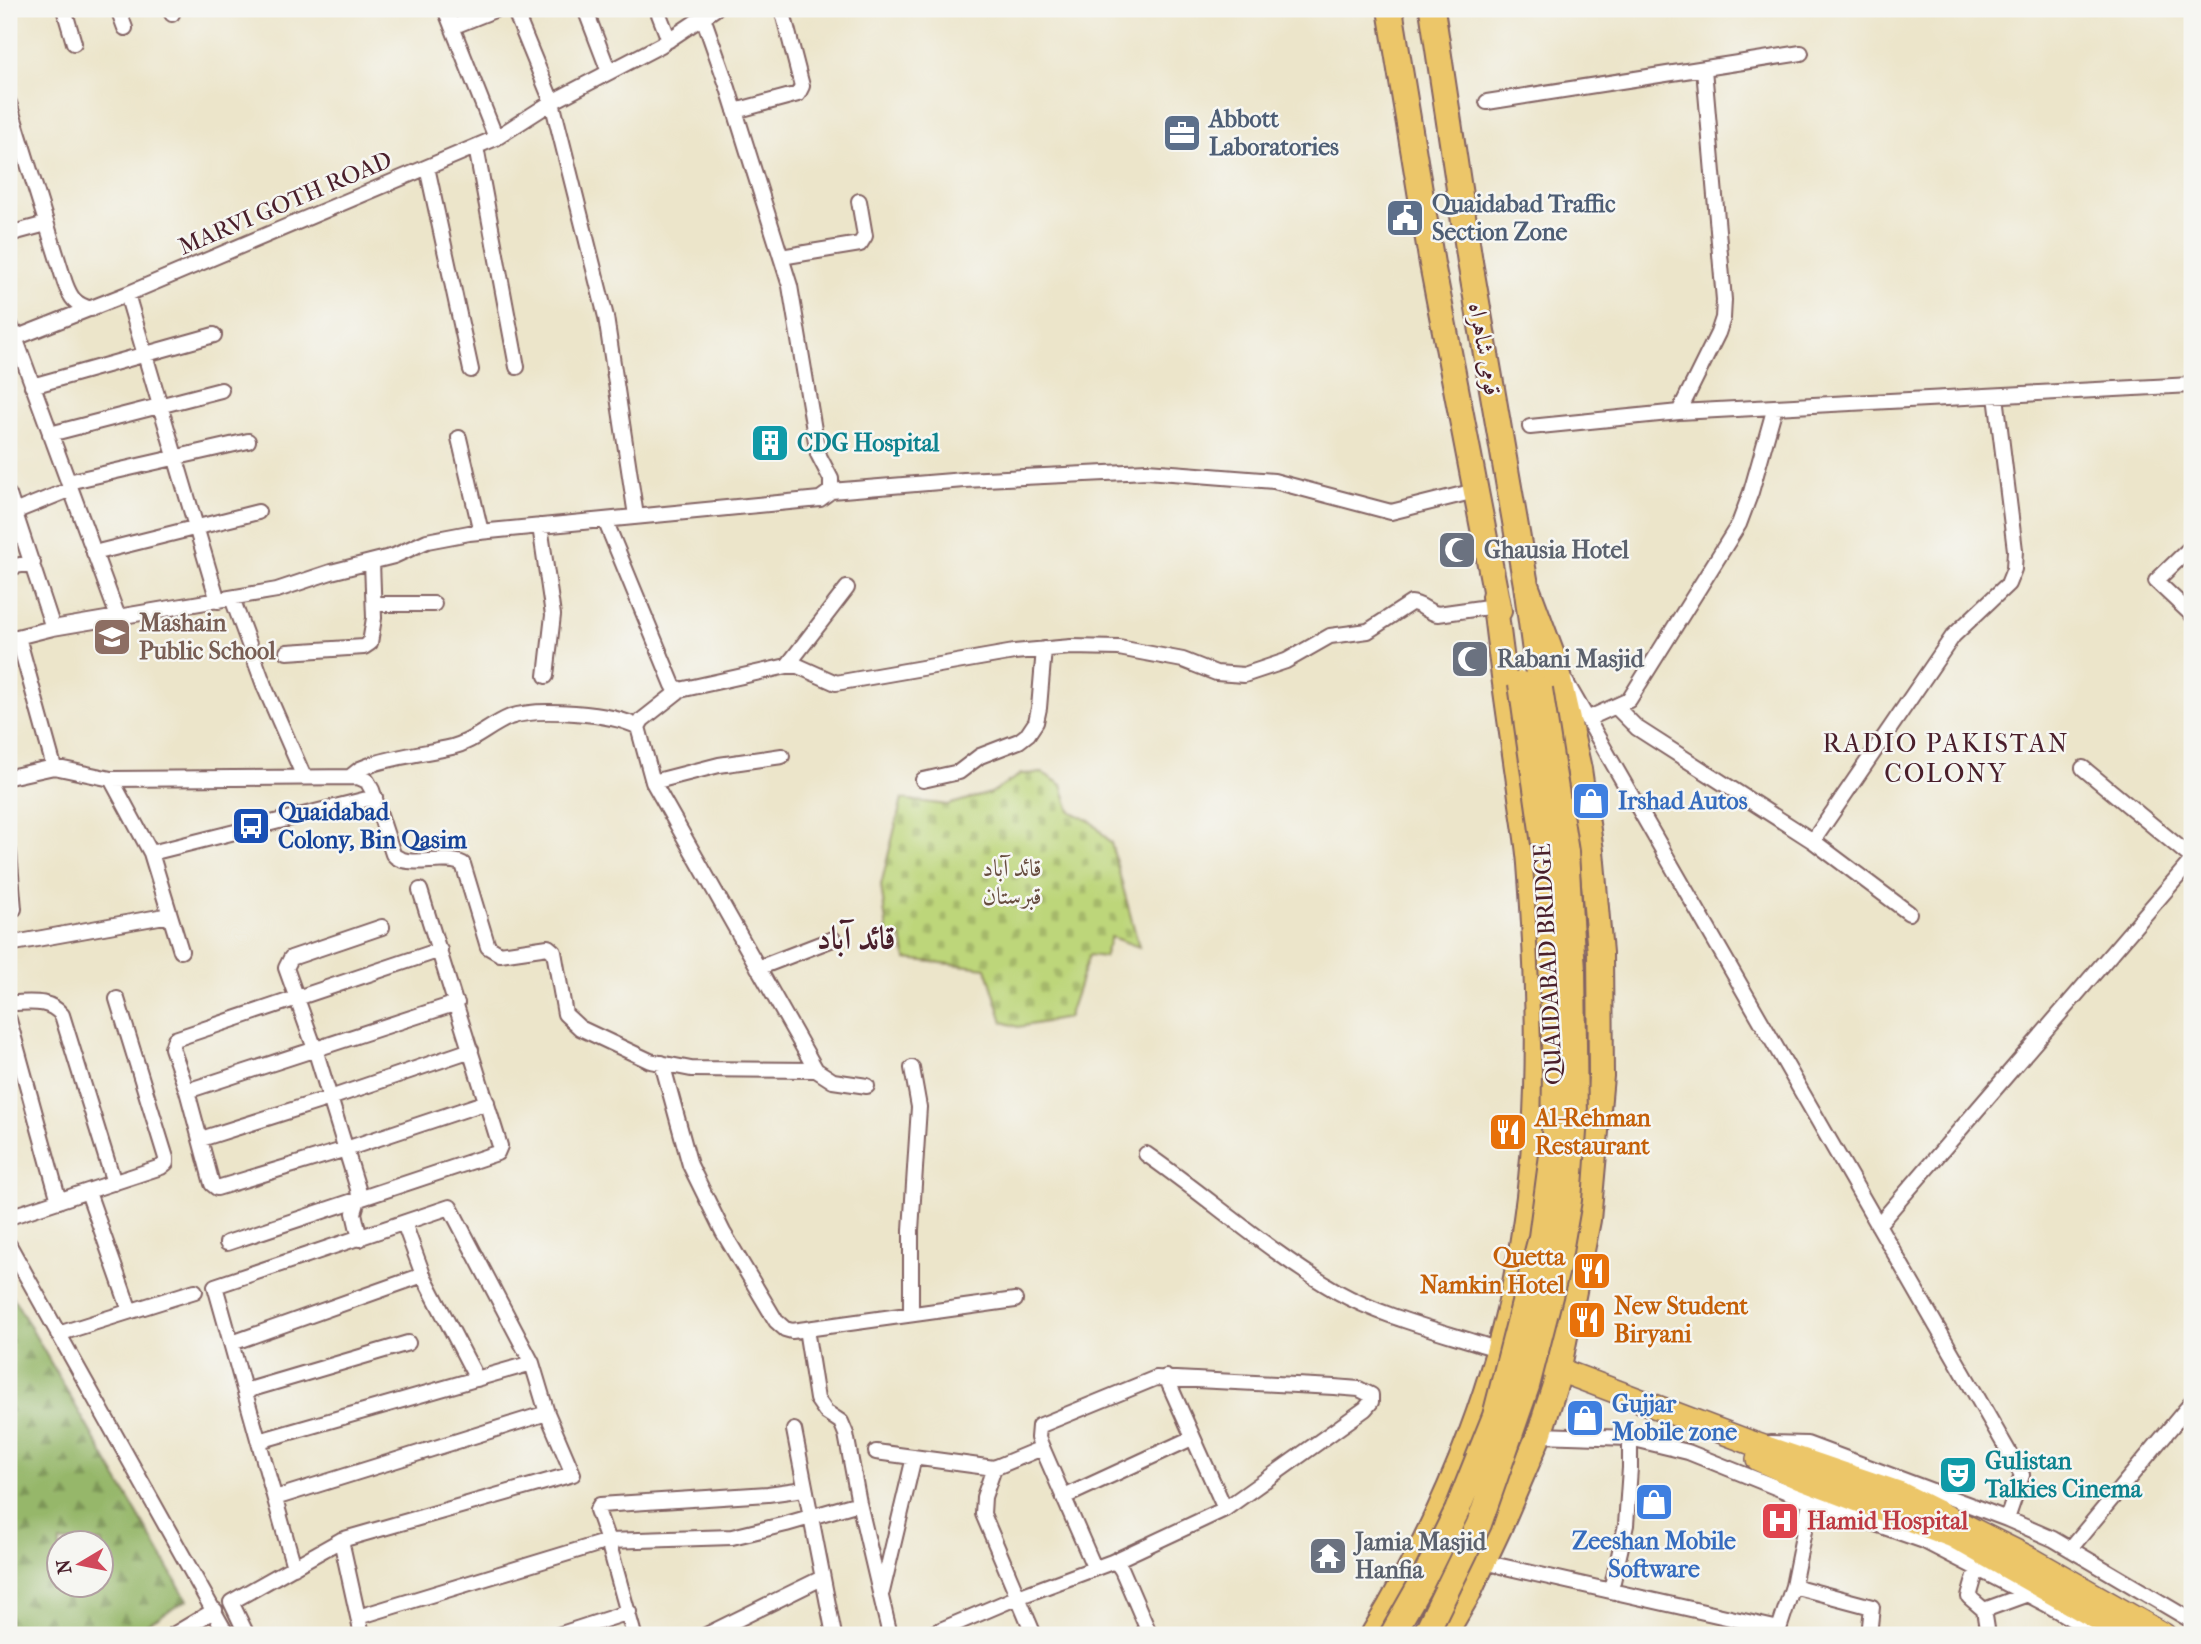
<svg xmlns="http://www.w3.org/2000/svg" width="2201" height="1644" viewBox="0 0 2201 1644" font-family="'IM FELL French Canon',Amiri,serif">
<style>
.forest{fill:url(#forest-firs);stroke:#706b4a;stroke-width:2;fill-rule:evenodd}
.cemetery{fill:url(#cemetery-stones);stroke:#847a52;stroke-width:2}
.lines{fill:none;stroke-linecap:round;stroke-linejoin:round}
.minor-casing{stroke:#836463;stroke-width:18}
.primary-casing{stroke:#836463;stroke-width:26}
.trunk-casing{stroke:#836463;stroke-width:28}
.minor{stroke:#fff;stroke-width:14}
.primary{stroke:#ecc669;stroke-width:23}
.trunk{stroke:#ecc669;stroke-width:24}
.trunk-bridge-casing{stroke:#836463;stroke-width:28;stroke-linecap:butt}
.trunk-bridge{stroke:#ecc669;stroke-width:24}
.labels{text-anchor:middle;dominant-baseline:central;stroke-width:5;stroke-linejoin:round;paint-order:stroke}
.service-label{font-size:24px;font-weight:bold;fill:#4e5e75;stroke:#f6f6f2;text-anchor:start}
.street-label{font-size:24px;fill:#4a1f2b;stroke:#f6f6f2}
.culture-label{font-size:24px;font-weight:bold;fill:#0d838f;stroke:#f6f6f2;text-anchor:start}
.worship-label{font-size:24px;font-weight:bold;fill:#5b616d;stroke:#f6f6f2;text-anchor:start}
.education-label{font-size:24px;font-weight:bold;fill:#785e54;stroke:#f6f6f2;text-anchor:start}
.shop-label{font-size:24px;font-weight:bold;fill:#366cbe;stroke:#f6f6f2;text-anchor:start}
.transit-label{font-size:24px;font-weight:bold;fill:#164399;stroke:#f6f6f2;text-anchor:start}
.park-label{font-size:24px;fill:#674d3f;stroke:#f6f6f2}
.food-label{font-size:24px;font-weight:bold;fill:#c56008;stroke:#f6f6f2;text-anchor:start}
.health-label{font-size:24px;font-weight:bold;fill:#be3a42;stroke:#f6f6f2;text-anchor:start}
.neighbourhood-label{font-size:26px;letter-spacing:2px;fill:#4a1f2b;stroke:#f6f6f2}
.district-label{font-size:32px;font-weight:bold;fill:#4a1f2b;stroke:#f6f6f2}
</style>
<defs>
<pattern id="forest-firs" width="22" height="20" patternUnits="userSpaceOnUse" patternTransform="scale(1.75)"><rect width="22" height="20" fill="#96b76a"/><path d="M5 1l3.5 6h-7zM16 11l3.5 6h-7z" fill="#7c9457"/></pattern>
<pattern id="cemetery-stones" width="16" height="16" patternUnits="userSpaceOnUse" patternTransform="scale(1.75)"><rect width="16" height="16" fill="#bdd67a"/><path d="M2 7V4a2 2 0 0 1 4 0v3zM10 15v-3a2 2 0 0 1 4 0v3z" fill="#a4b76a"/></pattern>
</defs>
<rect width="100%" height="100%" fill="#f6f6f2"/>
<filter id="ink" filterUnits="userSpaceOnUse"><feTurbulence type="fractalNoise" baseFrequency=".0143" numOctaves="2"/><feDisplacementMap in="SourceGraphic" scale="14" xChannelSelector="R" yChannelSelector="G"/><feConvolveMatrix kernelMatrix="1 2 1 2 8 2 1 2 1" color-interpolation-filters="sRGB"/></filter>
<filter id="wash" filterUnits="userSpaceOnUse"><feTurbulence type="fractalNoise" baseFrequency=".00686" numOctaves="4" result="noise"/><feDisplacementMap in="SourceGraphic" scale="28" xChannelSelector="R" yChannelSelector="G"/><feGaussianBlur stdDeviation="1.57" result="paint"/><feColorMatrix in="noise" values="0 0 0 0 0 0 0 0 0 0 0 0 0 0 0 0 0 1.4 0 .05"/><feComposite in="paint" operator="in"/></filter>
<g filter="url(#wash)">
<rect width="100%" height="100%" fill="#ece5ca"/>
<!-- forest -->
<path class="forest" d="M 9,1290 L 187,1600 L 128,1635 L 9,1635 ZM 60,1542 L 102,1542 L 102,1584 L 60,1584 Z"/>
<!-- cemetery -->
<path class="cemetery" d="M 1043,773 L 1062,785 L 1070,811 L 1092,822 L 1111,843 L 1139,947 L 1111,937 L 1104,957 L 1089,955 L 1068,1018 L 1018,1027 L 1003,1022 L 986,968 L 906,959 L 902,938 L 888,939 L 881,885 L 902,799 L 947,805 L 991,793 L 1021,774 Z"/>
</g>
<g filter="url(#ink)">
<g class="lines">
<defs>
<path id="minor" d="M 64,9 L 74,43
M 118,9 L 125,28
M 170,9 L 172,14
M 445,9 L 496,138
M 514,9 L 552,102 L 606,317 L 636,516
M 585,9 L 609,72
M 657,9 L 669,40
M 452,27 L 497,9
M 1487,102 L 1801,53
M 9,103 L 65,283 C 71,299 75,304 91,309
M 735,111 L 798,94 L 802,86 L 782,9
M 476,147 L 517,367
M 427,167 L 471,370
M 9,234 L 46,224
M 781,257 L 860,244 L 865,236 L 859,201
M 127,294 L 218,601
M 9,321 L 118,617
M 15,338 L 127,294 L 496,138 L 552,102 L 661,45 L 715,9
M 32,386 L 214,335
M 1679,412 L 1718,333 L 1723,318 L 1724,300 L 1704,69
M 1530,427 L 1679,412 L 2192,385
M 50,434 L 221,390
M 459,438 L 481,532
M 68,482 L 248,441
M 831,491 L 964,480 L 1147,471 L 1274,481 L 1391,512 L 1475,491
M 9,495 L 53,628
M 9,514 L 71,489
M 605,520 L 673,685 L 680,690 L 787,666 L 798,666 L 836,683 L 1014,652 L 1071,647 L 1119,648 L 1183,660 L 1216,673 L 1244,675 L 1286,661 L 1330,636 L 1368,631 L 1411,603 C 1421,603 1428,613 1438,614 L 1495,606
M 540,526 L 553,615 L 546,676
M 2188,550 L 2156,581 L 2192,615
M 94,553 L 258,512
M 9,567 L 33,563
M 232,598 L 265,688 L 304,777
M 374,604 L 434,604
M 18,637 L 54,767
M 9,639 L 53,628 L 277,590 L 331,572 L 394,556 L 427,541 L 469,533 L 820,499 L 831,491 L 831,479 L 818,454 L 790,286 L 728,88 L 703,17
M 287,652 L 364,647 L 370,643 L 374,618 L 372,562
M 787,666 L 847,588
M 1566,682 L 2022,1475 L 2007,1519
M 680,690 L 642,720 L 638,727 L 653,782 L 816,1070 L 833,1081 L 867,1086
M 1616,707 L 1637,728 L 1813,841 L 1909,913
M 1587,719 L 1629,700 L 1739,524 L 1751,492 L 1775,407
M 2083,768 L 2192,858
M 9,777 L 54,767 L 111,779 L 358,777 L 367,781 L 372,790 L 393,854 C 406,870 443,854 463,864 L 488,947 L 500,954 L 548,947 L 554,952 L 565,1014 L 580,1028 L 650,1061 L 691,1069 L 816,1070
M 350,777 L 360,769 L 373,764 C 399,756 426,753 452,747 C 473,742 490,725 510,717 C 537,707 613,713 638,727
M 111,779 L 151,853 L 181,951
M 923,780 L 959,772 L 980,756 L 1019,741 L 1028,734 L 1036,722 L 1039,708 L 1044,649
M 653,782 L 719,765 L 782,756
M 1813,841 L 1953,636 L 2008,584 L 2014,569 L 2015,550 L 1996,396
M 9,852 L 14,909
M 151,853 L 375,797
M 9,944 L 170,915
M 440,950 L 175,1039 L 172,1048 L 187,1091 L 212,1184 L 217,1188 L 346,1149 L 487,1102
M 758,968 L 833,939
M 9,1003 C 29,1003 48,998 62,1015 L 114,1183
M 9,1020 L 59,1201
M 662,1063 L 690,1165 L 723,1232 L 776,1321 L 785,1329 L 792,1331 L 1015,1300
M 187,1091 L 457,1003
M 201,1139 L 330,1098 L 471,1050
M 1146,1154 C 1211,1199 1270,1253 1338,1292 C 1384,1318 1449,1333 1499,1350
M 88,1192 L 130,1311
M 9,1217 L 161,1167 L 166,1163 L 166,1158 L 117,999
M 404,1223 L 423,1275 L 477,1379
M 1878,1225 L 2192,860
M 360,1239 L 354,1213 L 359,1196 L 358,1189 L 315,1049 L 286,968 L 291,958 L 382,927
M 227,1243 L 497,1153 L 500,1146 L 420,890
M 9,1245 L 227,1635
M 911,1314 L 911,1230 L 919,1107 L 912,1068
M 806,1329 L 817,1399 L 826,1412 L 841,1422 L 846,1434 L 859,1503 L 890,1635
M 58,1334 L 195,1291
M 232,1343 L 423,1275
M 1166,1377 L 1225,1509
M 245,1391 L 408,1343
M 794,1430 L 834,1635
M 1539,1435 L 1630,1438 L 1688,1452 L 1810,1501 L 1924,1541 L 2046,1604 L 2099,1635
M 259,1441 L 532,1363
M 1771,1443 L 1807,1444 L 2007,1519 L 2053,1539 L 2192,1621
M 876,1452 L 994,1468 L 1042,1448
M 994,1468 L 984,1497 L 983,1514 L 1034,1635
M 1064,1497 L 1192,1438
M 275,1498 L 547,1413
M 341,1540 L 362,1635
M 2070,1549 L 2192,1402
M 1483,1562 L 1779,1629 L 1793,1586 L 1810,1501
M 1094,1567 L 1038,1438 L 1039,1426 L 1156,1378 L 1334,1387 L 1359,1389 L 1371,1395 L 1371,1402 L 1365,1409 L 1225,1509 L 1112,1562
M 1977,1569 L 1969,1597 L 1984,1610 L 1988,1635
M 1793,1586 L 1872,1607 L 1869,1635
M 1611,1590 L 1626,1525 L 1630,1468 L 1630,1438
M 882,1592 L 914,1457
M 1984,1610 L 2028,1594
M 358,1617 L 608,1541 L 597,1510 L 600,1505 L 768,1494 L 804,1489
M 173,1635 L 215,1610
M 247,1635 L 231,1602 L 341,1540 L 573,1474 L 547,1413 L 532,1363 L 450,1207 L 215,1286 L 294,1567
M 558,1635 L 629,1612
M 634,1635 L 608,1541 L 732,1537 L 786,1524 L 859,1503
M 706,1635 L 822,1578
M 929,1635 L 1018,1597 L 1112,1562 L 1118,1564 L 1122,1570 L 1150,1635"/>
<path id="primary" d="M 1541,1363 L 1749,1442 L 1901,1494 L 2031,1559 L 2164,1635
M 1758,1459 L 1800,1478 L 1953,1536 L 2127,1635"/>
<path id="trunk" d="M 1390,9 L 1432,264 L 1499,611
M 1432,9 L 1470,262 L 1526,585 L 1540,689
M 1373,1635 C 1450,1508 1506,1366 1526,1219 C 1543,1101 1539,981 1530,864 C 1528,839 1523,814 1520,789 C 1511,725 1501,661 1494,596
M 1444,1635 L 1468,1594 L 1499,1528 L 1539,1435 L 1556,1382 L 1588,1220 L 1601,1076 L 1600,953 L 1591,851 L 1579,769 L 1555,663 L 1526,585"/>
</defs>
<!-- minor casing -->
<use href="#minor" class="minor-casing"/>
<!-- primary casing -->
<use href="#primary" class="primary-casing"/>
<!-- trunk casing -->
<use href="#trunk" class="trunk-casing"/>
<!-- minor -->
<use href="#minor" class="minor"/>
<!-- primary -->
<use href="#primary" class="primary"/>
<!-- trunk -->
<use href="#trunk" class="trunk"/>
<defs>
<path id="trunk-bridge" d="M 1392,1635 L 1422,1582 L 1457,1511 L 1495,1416 L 1541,1237 L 1554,1140 L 1555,1072 L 1552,985 L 1546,858 L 1521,684
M 1425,1635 L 1479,1524 L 1527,1386 L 1557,1269 L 1569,1200 L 1575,1118 L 1573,971 L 1566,852 L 1540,689"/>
</defs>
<!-- trunk-bridge casing -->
<use href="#trunk-bridge" class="trunk-bridge-casing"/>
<!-- trunk-bridge -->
<use href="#trunk-bridge" class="trunk-bridge"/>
</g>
</g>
<!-- icons -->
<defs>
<symbol id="office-square" viewBox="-11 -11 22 22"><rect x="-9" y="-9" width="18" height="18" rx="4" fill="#5c6f8a" stroke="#f6f6f2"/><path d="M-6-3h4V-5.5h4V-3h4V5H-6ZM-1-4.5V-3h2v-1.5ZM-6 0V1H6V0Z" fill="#fff"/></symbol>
<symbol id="civic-square" viewBox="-11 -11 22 22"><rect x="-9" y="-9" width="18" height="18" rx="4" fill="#5c6f8a" stroke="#f6f6f2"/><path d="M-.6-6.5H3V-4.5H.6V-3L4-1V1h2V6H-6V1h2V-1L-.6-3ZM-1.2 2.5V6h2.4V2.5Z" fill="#fff"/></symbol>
<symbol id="building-square" viewBox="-11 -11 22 22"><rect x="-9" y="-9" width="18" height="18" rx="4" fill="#0f9aa8" stroke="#f6f6f2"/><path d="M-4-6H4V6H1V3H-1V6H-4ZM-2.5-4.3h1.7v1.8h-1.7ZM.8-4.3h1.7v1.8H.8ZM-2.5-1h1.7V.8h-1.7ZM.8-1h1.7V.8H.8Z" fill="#fff"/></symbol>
<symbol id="mosque-square" viewBox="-11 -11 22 22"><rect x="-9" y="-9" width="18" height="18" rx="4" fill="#6b7280" stroke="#f6f6f2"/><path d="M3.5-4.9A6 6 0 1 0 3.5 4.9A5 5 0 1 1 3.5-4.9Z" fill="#fff"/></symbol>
<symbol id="school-square" viewBox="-11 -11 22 22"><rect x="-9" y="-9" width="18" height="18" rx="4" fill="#8d6e63" stroke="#f6f6f2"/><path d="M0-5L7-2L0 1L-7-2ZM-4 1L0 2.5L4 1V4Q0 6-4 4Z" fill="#fff"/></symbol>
<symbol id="shop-square" viewBox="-11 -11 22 22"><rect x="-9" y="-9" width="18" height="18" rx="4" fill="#3f7fe0" stroke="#f6f6f2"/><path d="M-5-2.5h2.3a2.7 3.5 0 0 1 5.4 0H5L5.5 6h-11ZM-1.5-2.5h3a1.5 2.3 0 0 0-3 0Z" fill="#fff"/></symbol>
<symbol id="bus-square" viewBox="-11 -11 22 22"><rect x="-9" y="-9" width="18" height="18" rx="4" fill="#1a4fb4" stroke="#f6f6f2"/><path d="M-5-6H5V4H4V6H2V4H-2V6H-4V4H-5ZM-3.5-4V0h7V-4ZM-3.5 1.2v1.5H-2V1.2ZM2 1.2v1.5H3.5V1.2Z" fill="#fff"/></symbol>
<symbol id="restaurant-square" viewBox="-11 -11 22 22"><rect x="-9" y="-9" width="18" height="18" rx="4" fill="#e8710a" stroke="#f6f6f2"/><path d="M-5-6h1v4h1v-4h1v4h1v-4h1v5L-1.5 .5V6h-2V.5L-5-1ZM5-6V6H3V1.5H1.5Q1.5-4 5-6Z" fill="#fff"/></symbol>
<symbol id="theatre-square" viewBox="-11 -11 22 22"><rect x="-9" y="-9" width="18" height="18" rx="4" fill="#0f9aa8" stroke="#f6f6f2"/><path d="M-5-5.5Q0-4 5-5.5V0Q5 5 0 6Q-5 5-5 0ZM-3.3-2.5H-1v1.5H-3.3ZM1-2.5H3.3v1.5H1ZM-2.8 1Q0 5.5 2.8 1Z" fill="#fff"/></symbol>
<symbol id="hospital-square" viewBox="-11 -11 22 22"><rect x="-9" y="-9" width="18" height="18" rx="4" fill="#e0444e" stroke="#f6f6f2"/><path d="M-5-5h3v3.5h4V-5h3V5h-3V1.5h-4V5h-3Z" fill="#fff"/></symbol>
<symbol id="temple-square" viewBox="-11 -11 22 22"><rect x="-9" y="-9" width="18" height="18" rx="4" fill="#6b7280" stroke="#f6f6f2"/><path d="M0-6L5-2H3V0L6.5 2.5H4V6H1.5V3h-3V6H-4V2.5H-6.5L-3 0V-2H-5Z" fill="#fff"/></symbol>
</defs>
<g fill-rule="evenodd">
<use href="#office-square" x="1160" y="111" width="44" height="44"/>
<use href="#civic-square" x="1383" y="196" width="44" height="44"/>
<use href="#building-square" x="748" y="421" width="44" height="44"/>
<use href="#mosque-square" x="1435" y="528" width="44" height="44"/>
<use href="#school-square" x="90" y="615" width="44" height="44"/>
<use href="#mosque-square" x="1448" y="637" width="44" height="44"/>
<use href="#shop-square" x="1569" y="779" width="44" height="44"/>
<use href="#bus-square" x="229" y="804" width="44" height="44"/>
<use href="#restaurant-square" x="1486" y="1110" width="44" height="44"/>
<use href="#restaurant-square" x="1570" y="1249" width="44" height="44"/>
<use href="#restaurant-square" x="1565" y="1298" width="44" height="44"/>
<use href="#shop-square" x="1563" y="1396" width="44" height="44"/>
<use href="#theatre-square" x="1936" y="1453" width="44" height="44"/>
<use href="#shop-square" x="1632" y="1480" width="44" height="44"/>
<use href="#hospital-square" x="1758" y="1499" width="44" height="44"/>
<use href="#temple-square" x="1306" y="1534" width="44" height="44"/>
</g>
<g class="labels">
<!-- service labels -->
<g class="service-label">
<text x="1209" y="119">Abbott<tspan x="1209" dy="28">Laboratories</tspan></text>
<text x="1432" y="204">Quaidabad Traffic<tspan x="1432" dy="28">Section Zone</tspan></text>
</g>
<!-- street labels -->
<g class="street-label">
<text transform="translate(285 203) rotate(-23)">MARVI GOTH ROAD</text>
<text transform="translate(1485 349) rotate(80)">قومی شاہراہ</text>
<text transform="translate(1548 964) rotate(-93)">QUAIDABAD BRIDGE</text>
</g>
<!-- culture labels -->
<g class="culture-label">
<text x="797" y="443">CDG Hospital</text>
<text x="1985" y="1461">Gulistan<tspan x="1985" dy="28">Talkies Cinema</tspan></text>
</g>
<!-- worship labels -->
<g class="worship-label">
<text x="1484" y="550">Ghausia Hotel</text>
<text x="1497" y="659">Rabani Masjid</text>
<text x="1355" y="1542">Jamia Masjid<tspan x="1355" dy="28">Hanfia</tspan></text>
</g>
<!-- education labels -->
<g class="education-label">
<text x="139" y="623">Mashain<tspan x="139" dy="28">Public School</tspan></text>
</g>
<!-- shop labels -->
<g class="shop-label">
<text x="1618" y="801">Irshad Autos</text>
<text x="1612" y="1404">Gujjar<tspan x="1612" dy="28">Mobile zone</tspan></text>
<text x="1654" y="1541" text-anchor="middle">Zeeshan Mobile<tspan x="1654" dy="28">Software</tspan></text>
</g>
<!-- transit labels -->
<g class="transit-label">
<text x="278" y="812">Quaidabad<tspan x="278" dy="28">Colony, Bin Qasim</tspan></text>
</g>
<!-- park labels -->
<g class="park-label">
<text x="1012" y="868">قائد آباد<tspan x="1012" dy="28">قبرستان</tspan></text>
</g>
<!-- food labels -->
<g class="food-label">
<text x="1535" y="1118">Al-Rehman<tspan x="1535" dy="28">Restaurant</tspan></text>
<text x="1565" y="1257" text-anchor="end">Quetta<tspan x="1565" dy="28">Namkin Hotel</tspan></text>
<text x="1614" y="1306">New Student<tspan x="1614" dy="28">Biryani</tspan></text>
</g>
<!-- health labels -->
<g class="health-label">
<text x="1807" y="1521">Hamid Hospital</text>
</g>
<!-- neighbourhood labels -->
<g class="neighbourhood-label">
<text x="1946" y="743">RADIO PAKISTAN<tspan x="1946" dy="30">COLONY</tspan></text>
</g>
<!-- district labels -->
<g class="district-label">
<text x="856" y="938">قائد آباد</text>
</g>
</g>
<!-- margin -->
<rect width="2201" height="1644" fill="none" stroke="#f6f6f2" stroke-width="35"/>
<!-- north arrow -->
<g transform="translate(80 1564) rotate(260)"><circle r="33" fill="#f6f6f2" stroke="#b1a0a2" stroke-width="2"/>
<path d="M0-5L12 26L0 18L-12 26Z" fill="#d1495b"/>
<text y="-10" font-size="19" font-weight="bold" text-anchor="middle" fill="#4a1f2b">N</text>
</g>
</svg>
